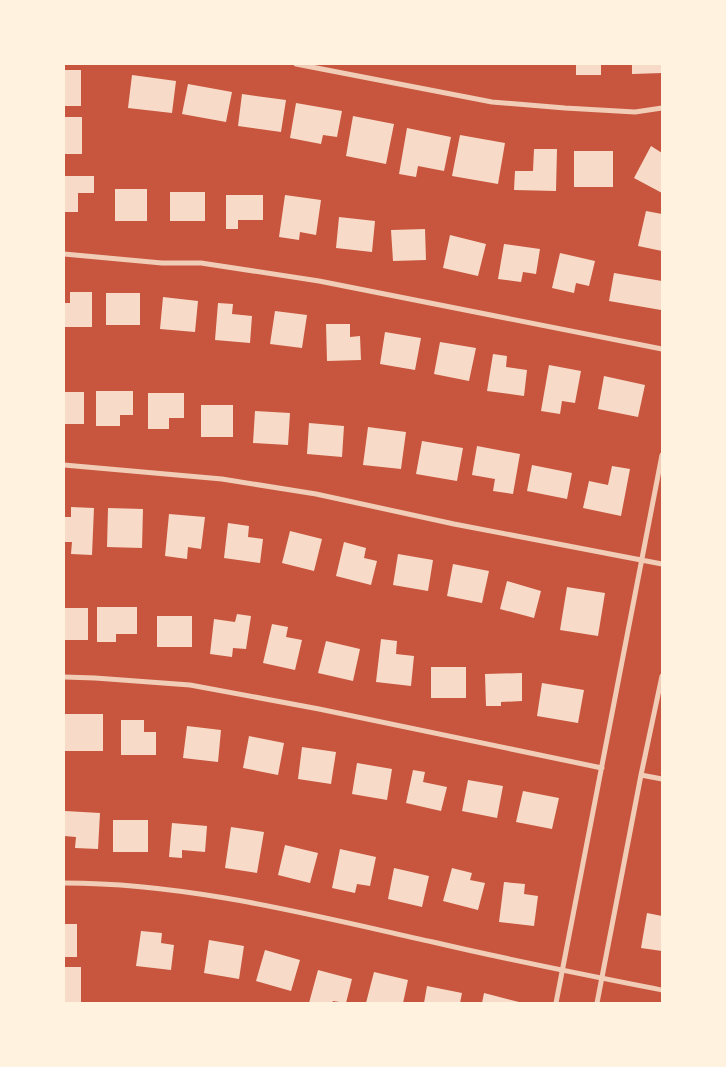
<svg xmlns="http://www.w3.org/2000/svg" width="726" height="1067" viewBox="0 0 726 1067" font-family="'PT Sans',sans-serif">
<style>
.building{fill:#f7dbc8}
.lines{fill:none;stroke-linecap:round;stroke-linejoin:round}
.minor{stroke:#f1ccb7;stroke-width:5}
</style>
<rect width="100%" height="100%" fill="#c8553d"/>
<!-- building -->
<path class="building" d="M 576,64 L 601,64 L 601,75 L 576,75 Z
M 632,64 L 662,64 L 662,73 L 632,74 Z
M 64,70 L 81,70 L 81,106 L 64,106 Z
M 132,75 L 176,81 L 172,113 L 128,108 Z
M 188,84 L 232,92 L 226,122 L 182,114 Z
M 242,94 L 286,100 L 281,132 L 238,126 Z
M 296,103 L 342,111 L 337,137 L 323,135 L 321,144 L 290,138 Z
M 353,116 L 394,124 L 386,164 L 346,156 Z
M 64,117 L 82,117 L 82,154 L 64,154 Z
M 407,128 L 451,137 L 444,171 L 418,166 L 416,177 L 399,174 Z
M 460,135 L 505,143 L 498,184 L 452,176 Z
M 651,146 L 662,153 L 662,193 L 634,178 Z
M 534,149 L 557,149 L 556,191 L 514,190 L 515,171 L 533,171 Z
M 574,151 L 613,151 L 613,187 L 574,187 Z
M 64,176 L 94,176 L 94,193 L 78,193 L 78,212 L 64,212 Z
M 115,189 L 147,189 L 147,221 L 115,221 Z
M 170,192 L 205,192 L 205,221 L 170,221 Z
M 226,195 L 263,195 L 263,220 L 238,220 L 238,229 L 226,229 Z
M 285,195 L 321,200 L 316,235 L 300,232 L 299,240 L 279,237 Z
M 646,211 L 662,214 L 662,251 L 638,246 Z
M 339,217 L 375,221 L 372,252 L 336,248 Z
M 425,229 L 426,260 L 393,261 L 391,230 Z
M 450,235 L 486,244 L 478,276 L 443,268 Z
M 504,244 L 540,249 L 536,274 L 523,272 L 521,282 L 498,279 Z
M 560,253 L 595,261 L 589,286 L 576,283 L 574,293 L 552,288 Z
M 614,273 L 662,281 L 661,310 L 609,301 Z
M 70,292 L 92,292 L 92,327 L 64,327 L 64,303 L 70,303 Z
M 106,293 L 140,293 L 140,325 L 106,325 Z
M 163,297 L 198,301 L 195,332 L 160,329 Z
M 218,303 L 233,304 L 232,314 L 252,316 L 250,343 L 215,340 Z
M 275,311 L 307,315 L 302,348 L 270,344 Z
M 326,324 L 350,324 L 350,337 L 360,336 L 361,360 L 327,361 Z
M 385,332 L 421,338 L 415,370 L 380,364 Z
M 440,342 L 476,348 L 469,381 L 434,374 Z
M 493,354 L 507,356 L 506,367 L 527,370 L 524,396 L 487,391 Z
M 549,365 L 581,371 L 575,403 L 562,401 L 560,414 L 541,411 Z
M 604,376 L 645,385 L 638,417 L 598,409 Z
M 96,391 L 133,391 L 133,415 L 120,415 L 120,426 L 96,426 Z
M 64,392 L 84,392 L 84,424 L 64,424 Z
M 148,393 L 184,393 L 184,418 L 169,418 L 169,429 L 148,429 Z
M 201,405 L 233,405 L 233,437 L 201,437 Z
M 255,411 L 290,413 L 288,445 L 253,443 Z
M 309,423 L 344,426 L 342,457 L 307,454 Z
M 368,427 L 406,432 L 401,469 L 363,465 Z
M 422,441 L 463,448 L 457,481 L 416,474 Z
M 477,446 L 520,454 L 513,494 L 493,491 L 495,479 L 472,475 Z
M 532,465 L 572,473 L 567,499 L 527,491 Z
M 612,466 L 630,469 L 621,516 L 583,508 L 589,481 L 608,485 Z
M 71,507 L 94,508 L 92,555 L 71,554 L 72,542 L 64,542 L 64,517 L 71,517 Z
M 108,508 L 143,509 L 142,548 L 107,547 Z
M 169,514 L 205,517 L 201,549 L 188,547 L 187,559 L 165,556 Z
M 228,523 L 249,526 L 248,537 L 263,539 L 260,563 L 224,558 Z
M 290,531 L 322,539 L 314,571 L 282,563 Z
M 344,542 L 366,548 L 364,558 L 377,561 L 371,585 L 336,576 Z
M 398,554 L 433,560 L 428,591 L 393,585 Z
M 453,564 L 489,571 L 482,603 L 447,596 Z
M 507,581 L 541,591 L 534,618 L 500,609 Z
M 567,587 L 605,593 L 598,636 L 560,630 Z
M 97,607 L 137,607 L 137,634 L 116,634 L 116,642 L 97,642 Z
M 64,608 L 88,608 L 88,640 L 64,640 Z
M 237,614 L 251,616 L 246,649 L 233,648 L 232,657 L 210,654 L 214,619 L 235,622 Z
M 157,616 L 192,616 L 192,647 L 157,647 Z
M 272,624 L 288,627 L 286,637 L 302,640 L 295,670 L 263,663 Z
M 381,639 L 397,641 L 396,654 L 414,656 L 411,686 L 376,682 Z
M 326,641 L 360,649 L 353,681 L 318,673 Z
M 431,667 L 466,667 L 466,698 L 431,698 Z
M 522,673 L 522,701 L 501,702 L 501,706 L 486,706 L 485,674 Z
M 542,683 L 584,690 L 578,723 L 537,716 Z
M 64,714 L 103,714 L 103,751 L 64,751 Z
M 121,720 L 144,720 L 144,732 L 156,732 L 156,755 L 121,755 Z
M 187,726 L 221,730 L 218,762 L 183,758 Z
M 249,736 L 284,743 L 278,775 L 243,768 Z
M 302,747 L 336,752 L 331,784 L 298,779 Z
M 357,763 L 392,769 L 387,800 L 352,794 Z
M 413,770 L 425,772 L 423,782 L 447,787 L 441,811 L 406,803 Z
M 468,780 L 503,786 L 497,818 L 462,811 Z
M 523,791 L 559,798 L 552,829 L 516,822 Z
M 65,811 L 100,813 L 98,849 L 75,848 L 76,837 L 64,836 Z
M 113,820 L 148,820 L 148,852 L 113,852 Z
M 172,823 L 207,826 L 205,852 L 182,850 L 182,858 L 169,857 Z
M 231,827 L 264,832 L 257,873 L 225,868 Z
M 285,845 L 318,853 L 310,883 L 278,875 Z
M 340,849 L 376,857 L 370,886 L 357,884 L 355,893 L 332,888 Z
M 394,868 L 429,876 L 422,907 L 388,899 Z
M 452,868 L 472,873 L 470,880 L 485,883 L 478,910 L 443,901 Z
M 504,882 L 525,884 L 524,894 L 538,896 L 534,926 L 499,922 Z
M 647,913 L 662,916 L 662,951 L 641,948 Z
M 64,924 L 77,924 L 77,957 L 64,957 Z
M 141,931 L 162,933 L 161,943 L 174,945 L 171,970 L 136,966 Z
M 209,940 L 244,946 L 239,979 L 204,973 Z
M 265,950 L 300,960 L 291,991 L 256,981 Z
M 64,967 L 81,967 L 81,1003 L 64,1003 Z
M 318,970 L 352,979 L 346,1003 L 333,1001 L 332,1003 L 309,1003 Z
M 374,972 L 408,980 L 403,1003 L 366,1003 Z
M 427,986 L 462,993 L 460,1003 L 424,1003 Z
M 484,993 L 519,1002 L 518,1003 L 482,1003 Z"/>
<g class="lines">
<!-- minor -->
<path class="minor" d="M 296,64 L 492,102 L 565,108 L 635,112 L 662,108
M 64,254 L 162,263 L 201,263 L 319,281 L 662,349
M 64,465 L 222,479 L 316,494 L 454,524 L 662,564
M 64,677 L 95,678 L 190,685 L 319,709 L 602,768
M 641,775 L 662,779
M 64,883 C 189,883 311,915 433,942 C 509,960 586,975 662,990
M 556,1003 L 662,455
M 597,1003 L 641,775 L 662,676"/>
</g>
<!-- border -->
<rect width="726" height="1067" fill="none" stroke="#fff3e0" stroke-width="130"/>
</svg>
